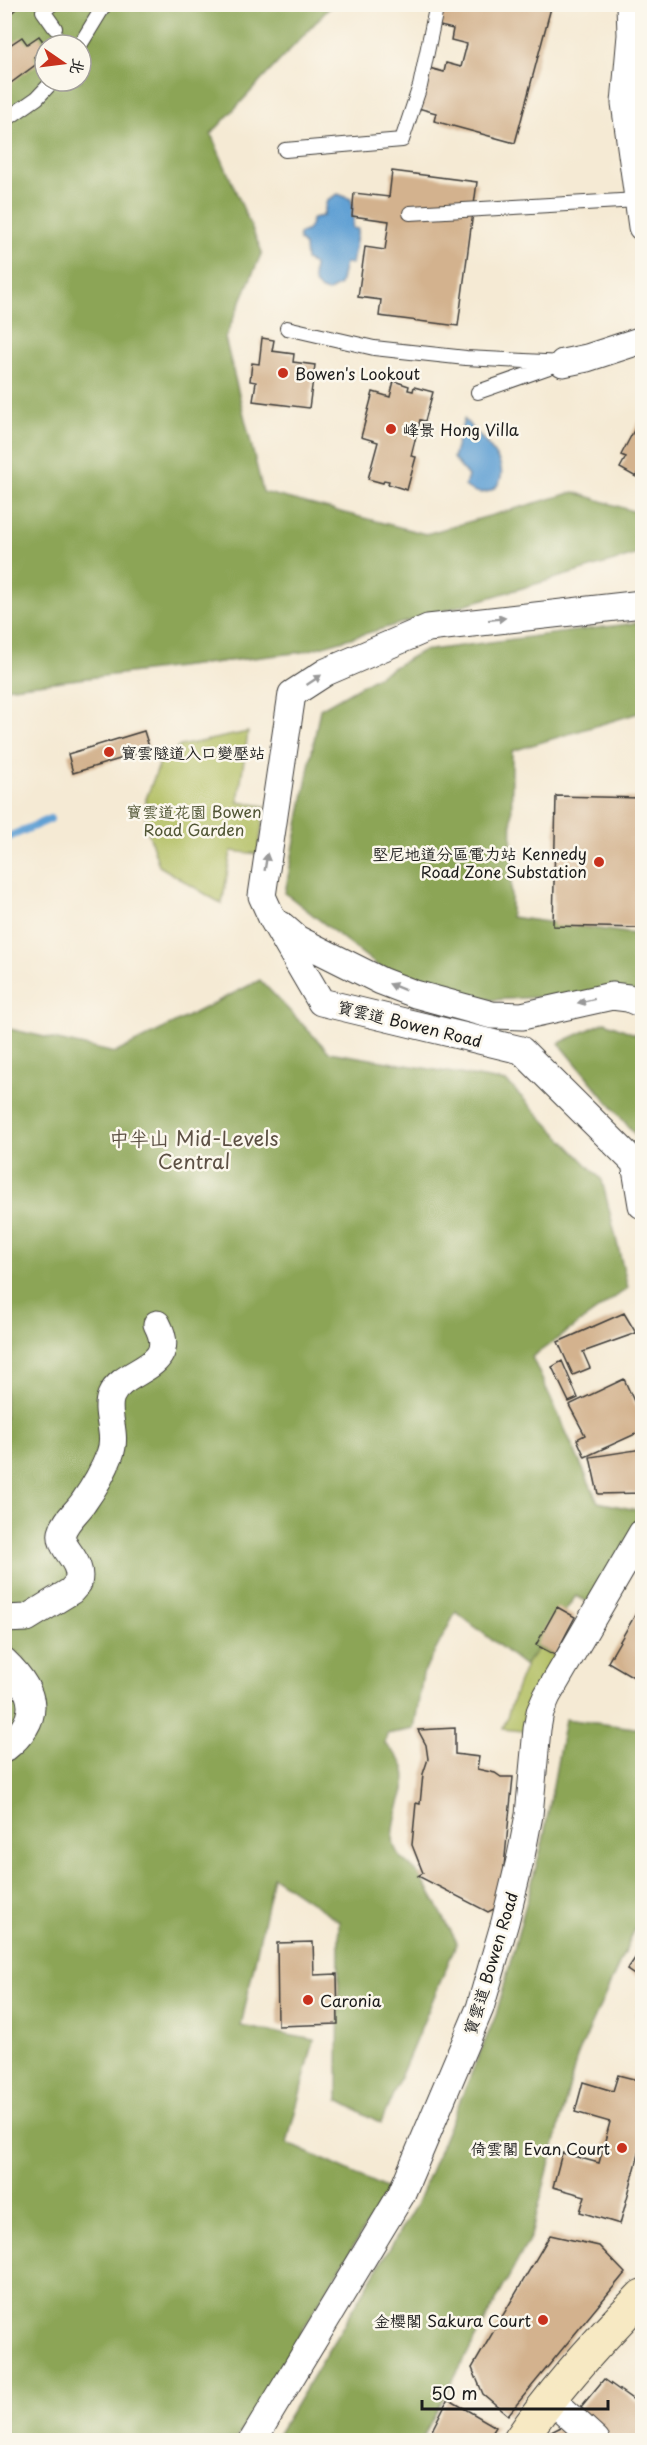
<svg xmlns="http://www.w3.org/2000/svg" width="647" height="2445" viewBox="0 0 647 2445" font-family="'Playpen Sans','LXGW WenKai TC',sans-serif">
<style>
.green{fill:#b1be60;stroke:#666d3e;stroke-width:1.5}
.forest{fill:#8ca556;stroke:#546039;stroke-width:1.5;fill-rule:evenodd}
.water{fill:#62a1d4;stroke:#3f5e78;stroke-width:1.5}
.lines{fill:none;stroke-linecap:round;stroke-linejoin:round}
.stream{stroke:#62a1d4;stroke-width:8}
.building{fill:#d3b28e}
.lane-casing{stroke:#3d3b38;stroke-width:16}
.street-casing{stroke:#3d3b38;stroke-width:29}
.secondary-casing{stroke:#3d3b38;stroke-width:35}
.lane{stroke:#fff;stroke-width:14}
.street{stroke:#fff;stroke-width:27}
.secondary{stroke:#f7e9c3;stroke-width:33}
.oneway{fill:#999}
.poi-dot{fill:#c8321e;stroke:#fbf7ec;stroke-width:2}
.labels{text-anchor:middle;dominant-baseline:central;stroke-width:5;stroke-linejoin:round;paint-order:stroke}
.poi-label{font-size:16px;fill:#1c1c1c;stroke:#fbf7ec;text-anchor:start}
.park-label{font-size:16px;fill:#505534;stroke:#fbf7ec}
.street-label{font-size:16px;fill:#1c1c1c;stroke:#fbf7ec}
.quarter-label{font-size:20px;fill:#5c5044;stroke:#fbf7ec}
</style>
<rect width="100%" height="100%" fill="#fbf7ec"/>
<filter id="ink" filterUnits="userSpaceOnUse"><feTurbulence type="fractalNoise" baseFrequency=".0167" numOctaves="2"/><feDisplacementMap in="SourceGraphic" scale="12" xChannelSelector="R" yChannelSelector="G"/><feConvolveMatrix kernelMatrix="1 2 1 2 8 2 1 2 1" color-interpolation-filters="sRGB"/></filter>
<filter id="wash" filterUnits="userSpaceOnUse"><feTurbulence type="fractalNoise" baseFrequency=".008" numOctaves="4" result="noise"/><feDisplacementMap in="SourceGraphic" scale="24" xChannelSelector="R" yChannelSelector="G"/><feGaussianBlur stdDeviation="1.35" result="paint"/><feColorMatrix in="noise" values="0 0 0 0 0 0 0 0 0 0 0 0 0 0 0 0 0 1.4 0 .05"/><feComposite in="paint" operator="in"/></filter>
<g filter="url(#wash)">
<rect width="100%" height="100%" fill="#f5ead4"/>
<!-- green -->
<path class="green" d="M 248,732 L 238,802 L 265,806 L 258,854 L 231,851 L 222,904 L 159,866 L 146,825 L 146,799 L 160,762 L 180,746 Z
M 534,1645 L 562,1660 L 523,1731 L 503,1729 L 517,1687 Z"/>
<!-- forest -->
<path class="forest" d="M 4,5 L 332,5 L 211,134 L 262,252 L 225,338 L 263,492 L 426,534 L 574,492 L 642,514 L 642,553 L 303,652 L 5,688 ZM 45,45 L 81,45 L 81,81 L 45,81 Z
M 642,622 L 642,712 L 512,751 L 511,917 L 642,935 L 642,993 L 639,991 L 491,1000 L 387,973 L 285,893 L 320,709 L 422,651 Z
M 260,980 L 329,1052 L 507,1082 L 602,1180 L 628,1288 L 532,1357 L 598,1502 L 642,1511 L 642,1517 L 592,1604 L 576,1596 L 525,1666 L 456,1612 L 423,1674 L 414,1729 L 387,1734 L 385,1744 C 419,1773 403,1785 395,1822 C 394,1830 392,1838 394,1845 C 398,1859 409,1863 418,1874 C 433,1894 444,1920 457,1942 L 381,2123 L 338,2100 L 339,1921 L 273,1877 L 241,2026 L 314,2040 L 287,2143 L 388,2189 L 236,2440 L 5,2440 L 5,1028 L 115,1053 Z
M 605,1022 L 642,1037 L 642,1143 L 559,1043 Z
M 565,1719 L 642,1729 L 642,1918 L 640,1918 L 577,2057 L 531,2236 L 421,2440 L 274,2440 L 416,2205 L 496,2015 L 543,1841 Z"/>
<!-- water -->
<path class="water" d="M 338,194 L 351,199 L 354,212 L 352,228 L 358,229 L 352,264 L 345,263 L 340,285 L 328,292 C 313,289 312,279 314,265 L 306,260 L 305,246 L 299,240 L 299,234 L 308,230 L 313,218 L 323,216 L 327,200 Z
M 464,419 C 475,432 494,448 500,464 C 508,487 483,502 465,486 L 468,476 L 453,458 Z"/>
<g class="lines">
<!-- stream -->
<path class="stream" d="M 4,839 L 50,819"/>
</g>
<g id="blocks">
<!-- building -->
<path class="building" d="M 4,4 L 22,4 L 4,19 Z
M 441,4 L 552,4 L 515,143 L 434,121 L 436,113 L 418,108 L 429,68 L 444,72 L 446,63 L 461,67 L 467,44 L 451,40 L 453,29 L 436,25 Z
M 39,36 L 45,44 L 45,48 L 34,57 L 38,63 L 4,88 L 4,49 L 22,37 L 27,44 Z
M 392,171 L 477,182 L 458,326 L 379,316 L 381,300 L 358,297 L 365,247 L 385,250 L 389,221 L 352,216 L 354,193 L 389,197 Z
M 262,338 L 274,340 L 272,351 L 294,354 L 293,362 L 315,365 L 309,408 L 253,401 L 256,382 L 250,381 L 252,363 L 259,364 Z
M 394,381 L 409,386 L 408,390 L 413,391 L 414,387 L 433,392 L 425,421 L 420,420 L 411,456 L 416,457 L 407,490 L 388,484 L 389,481 L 384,480 L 383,483 L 368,479 L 378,442 L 361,437 L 373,392 L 390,397 Z
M 642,415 L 642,465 L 636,477 L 620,468 L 626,457 L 621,455 Z
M 144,731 L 150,750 L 73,773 L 68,754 Z
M 556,796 L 642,798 L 642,928 L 553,926 Z
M 624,1313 L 636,1333 L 583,1352 L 590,1368 L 573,1375 L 558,1342 Z
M 562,1361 L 578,1398 L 569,1402 L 552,1367 Z
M 624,1379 L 642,1419 L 642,1431 L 585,1457 L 577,1439 L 585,1435 L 569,1405 Z
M 642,1449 L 642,1493 L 598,1494 L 590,1457 Z
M 642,1603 L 642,1682 L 608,1662 Z
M 557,1607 L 575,1617 L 555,1655 L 536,1645 Z
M 455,1728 L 455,1754 L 479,1757 L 477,1769 L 495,1773 L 501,1777 L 513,1777 L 500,1906 L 488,1912 L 418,1876 L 423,1873 L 412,1845 L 416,1803 L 420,1804 L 423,1774 L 428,1759 L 426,1745 L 418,1730 Z
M 313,1942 L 314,1975 L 337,1974 L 338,2024 L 278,2026 L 277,1943 Z
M 642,1948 L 642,1980 L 627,1970 Z
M 642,2004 L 642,2020 L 635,2015 Z
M 618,2075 L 642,2081 L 642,2143 L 620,2224 L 580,2212 L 585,2196 L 553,2187 L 562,2153 L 599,2163 L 610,2122 L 575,2112 L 583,2082 L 613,2091 Z
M 550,2235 L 599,2246 L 625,2273 L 508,2415 L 483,2394 L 472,2368 Z
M 604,2379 L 642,2406 L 642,2440 L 542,2440 L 547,2434 L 561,2427 L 571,2419 Z
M 448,2399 L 496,2427 L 488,2440 L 427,2440 Z"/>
</g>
</g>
<g filter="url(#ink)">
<use href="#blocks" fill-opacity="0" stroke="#3d3b38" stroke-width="1.5"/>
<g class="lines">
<defs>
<path id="lane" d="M 52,4 L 43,11 L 55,28
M 80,45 L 105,4
M 4,121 L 37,98 L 53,81
M 285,150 L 402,140 L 420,86 L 437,4
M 410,213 L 638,200
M 287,328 L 374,348 L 466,358 L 563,363
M 478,392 L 555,365"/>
<path id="street" d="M 630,4 L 631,35 L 625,103 L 642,227
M 563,363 L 587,358 L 642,340
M 642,604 L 428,628 L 326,672 L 292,694 L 262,896 L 272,918 L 321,1002 L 521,1050 L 635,1163 L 642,1205
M 281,925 L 297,939 L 381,981 L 415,994 L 492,1015 L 522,1016 L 612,996 L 628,998 L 642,1004
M 4,1619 L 27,1618 L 71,1591 L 78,1583 C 84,1560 59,1550 62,1533 C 65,1521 77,1512 83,1503 C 93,1489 104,1470 110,1454 C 118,1433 104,1413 111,1396 C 123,1367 181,1370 157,1324
M 4,1661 C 38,1693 42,1719 4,1749
M 551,2399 L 596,2440
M 253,2440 L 401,2195 L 480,2008 L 505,1922 L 521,1856 L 529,1815 L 537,1729 L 540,1712 L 547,1696 L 642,1533"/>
<path id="secondary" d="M 520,2440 C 555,2388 599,2340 642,2296"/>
</defs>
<!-- lane casing -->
<use href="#lane" class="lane-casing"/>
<!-- street casing -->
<use href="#street" class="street-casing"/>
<!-- secondary casing -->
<use href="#secondary" class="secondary-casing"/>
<!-- lane -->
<use href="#lane" class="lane"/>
<!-- street -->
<use href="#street" class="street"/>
<!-- secondary -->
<use href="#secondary" class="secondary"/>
</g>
<!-- one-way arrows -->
<defs><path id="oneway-solid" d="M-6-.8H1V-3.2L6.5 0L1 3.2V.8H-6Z" transform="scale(1.5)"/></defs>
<g class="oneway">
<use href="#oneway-solid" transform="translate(497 619) rotate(-7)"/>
<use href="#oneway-solid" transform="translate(314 680) rotate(-34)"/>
<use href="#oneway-solid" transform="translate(266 862) rotate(-81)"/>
<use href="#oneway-solid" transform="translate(397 987) rotate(-158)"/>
<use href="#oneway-solid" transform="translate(586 1001) rotate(166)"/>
</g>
</g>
<!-- markers -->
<g class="poi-dot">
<circle cx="283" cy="373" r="6"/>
<circle cx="391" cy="429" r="6"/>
<circle cx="109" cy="752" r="6"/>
<circle cx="599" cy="862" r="6"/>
<circle cx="308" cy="2000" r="6"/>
<circle cx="622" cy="2148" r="6"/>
<circle cx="543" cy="2320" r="6"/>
</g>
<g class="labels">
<!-- poi labels -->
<g class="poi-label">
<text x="295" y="373">Bowen's Lookout</text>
<text x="403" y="429">峰景 Hong Villa</text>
<text x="121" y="752">寶雲隧道入口變壓站</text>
<text x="587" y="853" text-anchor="end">堅尼地道分區電力站 Kennedy<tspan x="587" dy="18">Road Zone Substation</tspan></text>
<text x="320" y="2000">Caronia</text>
<text x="610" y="2148" text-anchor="end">倚雲閣 Evan Court</text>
<text x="531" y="2320" text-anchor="end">金櫻閣 Sakura Court</text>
</g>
<!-- park labels -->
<g class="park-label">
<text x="194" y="811">寶雲道花園 Bowen<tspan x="194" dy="18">Road Garden</tspan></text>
</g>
<!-- street labels -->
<g class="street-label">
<text transform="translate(410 1023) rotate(14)">寶雲道 Bowen Road</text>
<text transform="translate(490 1963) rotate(-73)">寶雲道 Bowen Road</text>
</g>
<!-- quarter labels -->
<g class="quarter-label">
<text x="194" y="1138">中半山 Mid-Levels<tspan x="194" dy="23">Central</tspan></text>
</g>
</g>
<!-- margin -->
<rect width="647" height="2445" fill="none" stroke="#fbf7ec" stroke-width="24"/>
<!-- north arrow -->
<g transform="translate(63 63) rotate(104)"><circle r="28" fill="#fbf7ec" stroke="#a29f99" stroke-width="1.5"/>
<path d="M0-4.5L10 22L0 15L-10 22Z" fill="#c8321e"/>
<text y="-9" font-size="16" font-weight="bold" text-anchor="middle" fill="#1c1c1c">北</text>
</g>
<!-- scale -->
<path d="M422 2400v9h186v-9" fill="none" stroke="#1c1c1c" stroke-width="3"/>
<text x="431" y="2400" font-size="18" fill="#1c1c1c" stroke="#fbf7ec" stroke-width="4.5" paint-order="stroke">50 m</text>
</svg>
